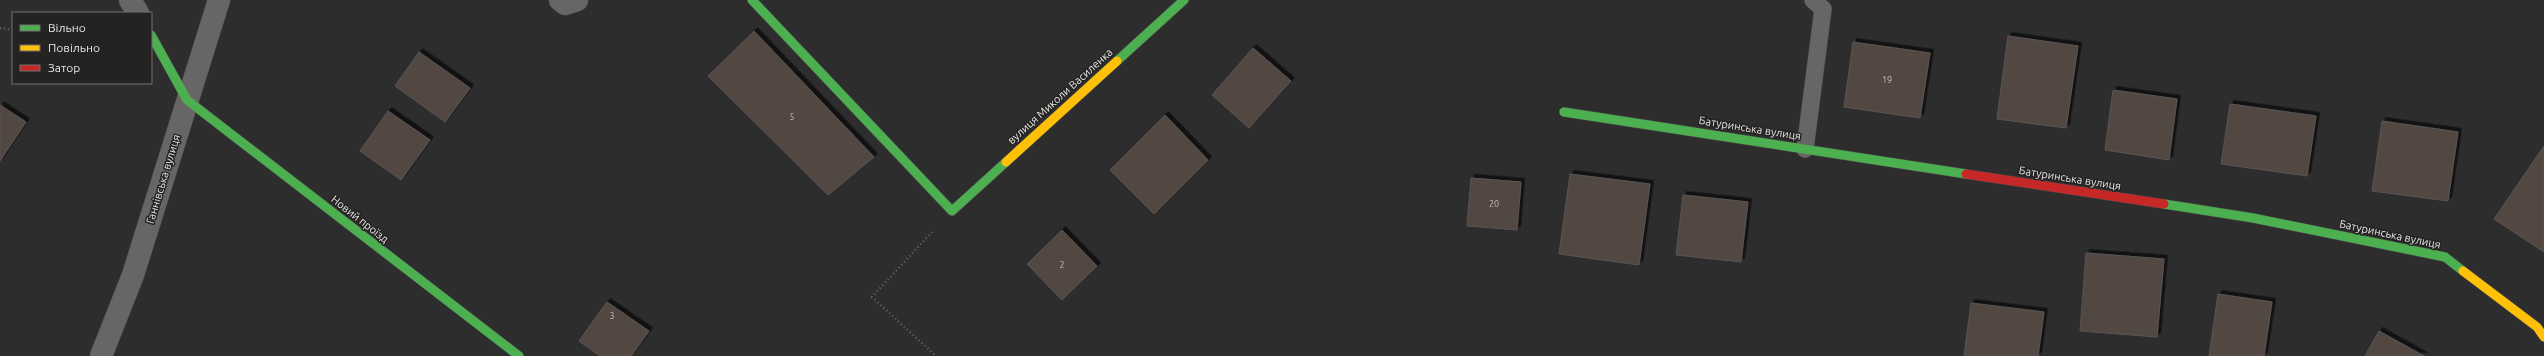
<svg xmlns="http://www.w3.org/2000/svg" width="2544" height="356" viewBox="0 0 2544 356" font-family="Ubuntu,sans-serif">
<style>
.building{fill:#524743;stroke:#575655;filter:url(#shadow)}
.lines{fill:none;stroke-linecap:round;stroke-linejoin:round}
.lane-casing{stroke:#4c4b4b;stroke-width:18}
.street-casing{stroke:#4c4b4b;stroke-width:23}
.fast-casing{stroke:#4c4b4b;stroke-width:10}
.slow-casing{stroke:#4c4b4b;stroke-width:10}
.jam-casing{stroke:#4c4b4b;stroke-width:10}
.path{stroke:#656463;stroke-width:2.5;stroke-dasharray:1 3;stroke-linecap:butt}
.lane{stroke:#676665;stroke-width:17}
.street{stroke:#676665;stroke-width:22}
.fast{stroke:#4caf50;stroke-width:9}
.slow{stroke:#ffc107;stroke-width:9}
.jam{stroke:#c62828;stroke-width:9}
.labels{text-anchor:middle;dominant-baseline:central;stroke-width:3;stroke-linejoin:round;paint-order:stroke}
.number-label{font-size:9px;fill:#c1bebc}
.street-label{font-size:11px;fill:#e6e5e4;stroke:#252322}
</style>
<defs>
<filter id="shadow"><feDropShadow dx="3.5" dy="-3.5" stdDeviation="0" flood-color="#0009"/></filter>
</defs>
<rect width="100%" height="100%" fill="#2e2d2d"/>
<!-- building -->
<path class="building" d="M 754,31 L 874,157 L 828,195 L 708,76 Z
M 2008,36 L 2078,46 L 2066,128 L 1997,119 Z
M 1853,42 L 1930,53 L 1920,118 L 1844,107 Z
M 1253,48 L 1291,81 L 1249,128 L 1212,95 Z
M 419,52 L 470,88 L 445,122 L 395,86 Z
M 2113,90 L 2177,99 L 2169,160 L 2105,150 Z
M 2230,104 L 2316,116 L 2307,176 L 2221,164 Z
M 0,105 L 26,122 L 0,161 Z
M 388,111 L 430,140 L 401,180 L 360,151 Z
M 1165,115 L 1208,160 L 1154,214 L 1110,170 Z
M 2382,121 L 2458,132 L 2448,201 L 2372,191 Z
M 2544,146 L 2544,252 L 2494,219 Z
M 1570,174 L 1650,184 L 1639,265 L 1559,254 Z
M 1471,178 L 1521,182 L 1517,230 L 1467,226 Z
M 1683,195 L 1748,202 L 1741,262 L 1676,255 Z
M 1062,230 L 1097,266 L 1062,300 L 1027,264 Z
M 2086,253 L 2164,259 L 2157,337 L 2080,331 Z
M 2218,294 L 2272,302 L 2264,356 L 2209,356 Z
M 607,302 L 649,331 L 631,356 L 600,356 L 579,341 Z
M 1971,303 L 2044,312 L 2038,356 L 1964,356 Z
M 2379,331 L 2424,356 L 2365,356 Z"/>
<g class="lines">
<defs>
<path id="lane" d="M 1805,149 L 1823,9 L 1813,0"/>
<path id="street" d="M 130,0 L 138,13
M 560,0 L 565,4 L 577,0
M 101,356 L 133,275 L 219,0"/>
<path id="fast" d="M 752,0 L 952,211 L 1006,162
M 151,35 L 187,100 L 519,356
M 1117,61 L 1184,0
M 1564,112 L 1966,174
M 2164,204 L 2253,218 L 2445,257 L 2463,271"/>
<path id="slow" d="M 1006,162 L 1117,61
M 2463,271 L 2537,327 L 2544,337"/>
<path id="jam" d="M 1966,174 L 2164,204"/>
</defs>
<!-- lane casing -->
<use href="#lane" class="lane-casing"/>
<!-- street casing -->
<use href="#street" class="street-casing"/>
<!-- fast casing -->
<use href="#fast" class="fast-casing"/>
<!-- slow casing -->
<use href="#slow" class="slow-casing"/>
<!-- jam casing -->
<use href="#jam" class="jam-casing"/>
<!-- path -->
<path class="path" d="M 0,28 L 13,30
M 932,232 L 872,297 L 936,356"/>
<!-- lane -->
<use href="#lane" class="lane"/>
<!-- street -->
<use href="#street" class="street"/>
<!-- fast -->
<use href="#fast" class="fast"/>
<!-- slow -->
<use href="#slow" class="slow"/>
<!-- jam -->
<use href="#jam" class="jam"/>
</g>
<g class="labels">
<!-- number labels -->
<g class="number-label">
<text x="1887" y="80">19</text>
<text x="792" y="117">5</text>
<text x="1494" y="204">20</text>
<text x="1062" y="265">2</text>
<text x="612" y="316">3</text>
</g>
<!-- street labels -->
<g class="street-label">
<text transform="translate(1060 96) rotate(-42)">вулиця Миколи Василенка</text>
<text transform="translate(1750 128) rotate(9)">Батуринська вулиця</text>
<text transform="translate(2070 178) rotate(9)">Батуринська вулиця</text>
<text transform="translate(163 179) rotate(-73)">Ганнівська вулиця</text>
<text transform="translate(360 219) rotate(38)">Новий проїзд</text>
<text transform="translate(2390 234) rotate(12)">Батуринська вулиця</text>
</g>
</g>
<!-- legend -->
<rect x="12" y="12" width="140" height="72" fill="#252322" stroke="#727170"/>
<rect x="20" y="25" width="20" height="6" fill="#4caf50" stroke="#727170"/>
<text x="48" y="32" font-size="12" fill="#e6e5e4">Вільно</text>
<rect x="20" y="45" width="20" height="6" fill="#ffc107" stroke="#727170"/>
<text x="48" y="52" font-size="12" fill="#e6e5e4">Повільно</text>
<rect x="20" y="65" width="20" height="6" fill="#c62828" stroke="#727170"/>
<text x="48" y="72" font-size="12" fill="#e6e5e4">Затор</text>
</svg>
